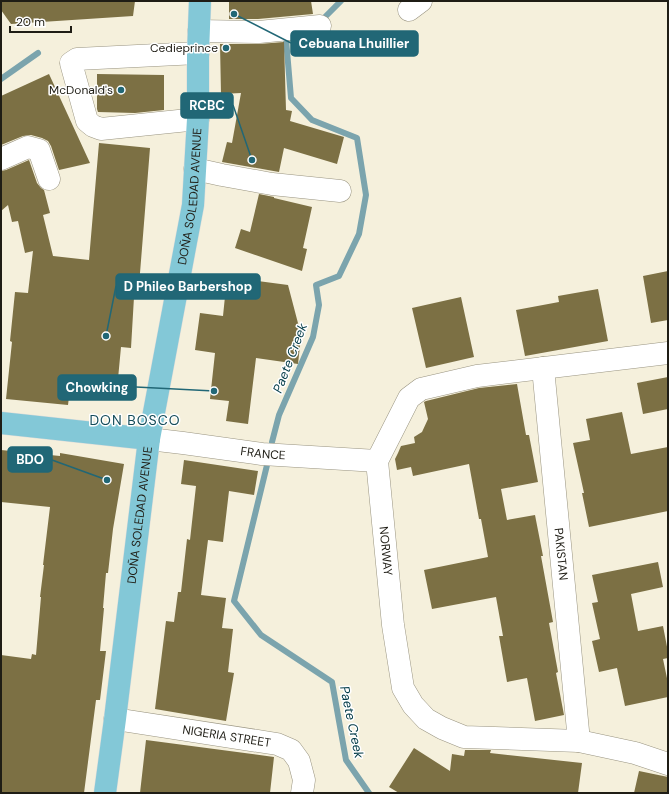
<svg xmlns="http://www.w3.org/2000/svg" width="669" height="794" viewBox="0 0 669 794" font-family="'DM Sans',sans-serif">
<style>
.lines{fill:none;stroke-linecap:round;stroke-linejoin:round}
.stream{stroke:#7ba4ad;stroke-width:6}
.building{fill:#7c7044}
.minor-casing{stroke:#999481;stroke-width:23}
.major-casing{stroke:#dbdbda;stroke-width:23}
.minor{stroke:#fff;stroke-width:22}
.major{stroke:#83c8d7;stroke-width:22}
.poi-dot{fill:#216776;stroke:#fff;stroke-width:1.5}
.labels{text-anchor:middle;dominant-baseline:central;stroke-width:3;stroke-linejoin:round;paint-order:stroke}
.poi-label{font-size:12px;fill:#1f1d15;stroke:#fff;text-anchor:end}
.street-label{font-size:12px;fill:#1f1d15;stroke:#fff}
.water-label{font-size:13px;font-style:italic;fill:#013a46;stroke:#fff}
.quarter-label{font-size:14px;letter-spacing:1px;fill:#144c59;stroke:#fff}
.leader{fill:none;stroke:#216776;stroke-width:1.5}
.callout-dot{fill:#216776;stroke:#fff;stroke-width:1.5}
.callout{fill:#216776;stroke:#216776;stroke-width:1.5}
.callout-label{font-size:13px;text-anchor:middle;font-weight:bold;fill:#fff}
</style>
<rect width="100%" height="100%" fill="#f5f0dc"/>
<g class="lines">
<!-- stream -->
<path class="stream" d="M 320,19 L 323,19 L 341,1
M 1,79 L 38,53
M 272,442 L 279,415 L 313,337 L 319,305 L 316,285 L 339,276 L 359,234 L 366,195 L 357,138 L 312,120 L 291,98 L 286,39 L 285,34
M 268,461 L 234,601 L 261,635 L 332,682 L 346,760 L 369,793"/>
</g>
<!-- building -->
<path class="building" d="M 1,1 L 135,1 L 133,16 L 11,24 L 1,10 Z
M 229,1 L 311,1 L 313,14 L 258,19 L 229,19 Z
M 284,42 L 286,110 L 292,111 L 290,121 L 344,137 L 337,164 L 284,148 L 279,172 L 222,162 L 227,142 L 232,143 L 241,93 L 221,94 L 220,44 L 259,44 Z
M 49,74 L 90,163 L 59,170 L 51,146 L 48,141 L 42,138 L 31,135 L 23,136 L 1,145 L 1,96 Z
M 97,74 L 164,75 L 164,110 L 135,113 L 98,112 L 97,109 Z
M 99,143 L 150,148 L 138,298 L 134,297 L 131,348 L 121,347 L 116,400 L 69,397 L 68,405 L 6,399 L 12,342 L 10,341 L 15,292 L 28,293 L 33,251 L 25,253 L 18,221 L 12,222 L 8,205 L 1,211 L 1,171 L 6,170 L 29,160 L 37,183 L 41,188 L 44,190 L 50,213 L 43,215 L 53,256 L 89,260 Z
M 259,194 L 274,197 L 274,198 L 312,207 L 303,248 L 307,249 L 302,271 L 235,248 L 241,229 L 250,232 Z
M 668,271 L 668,320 L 651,323 L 643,276 Z
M 227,277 L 288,285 L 299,327 L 302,327 L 298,364 L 256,358 L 248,424 L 226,421 L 229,401 L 210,399 L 215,353 L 195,350 L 200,313 L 223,316 Z
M 598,289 L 608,341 L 525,356 L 516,310 L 559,302 L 558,296 Z
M 461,297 L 474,357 L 426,368 L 412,308 Z
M 668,377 L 668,409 L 643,414 L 637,383 Z
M 517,384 L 526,435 L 529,435 L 538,482 L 501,489 L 507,520 L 535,515 L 543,556 L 541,556 L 553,622 L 549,623 L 558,672 L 556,673 L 564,715 L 535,721 L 527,678 L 507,682 L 499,636 L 503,636 L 496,597 L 432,609 L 424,570 L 488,557 L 481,519 L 479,519 L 469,464 L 413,476 L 411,467 L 397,470 L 395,459 L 398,453 L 401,446 L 415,443 L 414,437 L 422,432 L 428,419 L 424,402 L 426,401 L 479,388 Z
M 622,412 L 631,454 L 668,447 L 668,511 L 589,527 L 582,493 L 584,493 L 573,443 L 590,440 L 586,419 Z
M 1,450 L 60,456 L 60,453 L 124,464 L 113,529 L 108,573 L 106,573 L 103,608 L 104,608 L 100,651 L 106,651 L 100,700 L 96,700 L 84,793 L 1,793 L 1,655 L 31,659 L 32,654 L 36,655 L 41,597 L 40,597 L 44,565 L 43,565 L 50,507 L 1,502 Z
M 184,460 L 258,471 L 254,495 L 229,491 L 223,542 L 208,540 L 201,595 L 226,598 L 222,628 L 233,629 L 228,672 L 234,673 L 226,721 L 155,709 L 166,621 L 174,622 L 178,592 L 181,592 L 187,539 L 190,540 L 196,486 L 181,484 Z
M 658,562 L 663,587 L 631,594 L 638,631 L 663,626 L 668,652 L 668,658 L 663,659 L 668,683 L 668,697 L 625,706 L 617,668 L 599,672 L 592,641 L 600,639 L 592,603 L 598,602 L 592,575 Z
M 146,740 L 274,757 L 270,793 L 140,793 Z
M 414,748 L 450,771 L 452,754 L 464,756 L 465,750 L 491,750 L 490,753 L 582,763 L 578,793 L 399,793 L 389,787 Z
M 639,771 L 668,777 L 668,793 L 634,793 Z"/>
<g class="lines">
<defs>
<g id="minor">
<path d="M 409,10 L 421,1"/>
<path d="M 199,31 L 259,32 L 320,26"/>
<path d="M 198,119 L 101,129 L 93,126 L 87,121 L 71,63 L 77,59 L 198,53"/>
<path d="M 1,159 L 28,147 L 39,150 L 49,179"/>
<path d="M 195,169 L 222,175 L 272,184 L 340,191"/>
<path id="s1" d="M 668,353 L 477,376 L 421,389 L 409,398 L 377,461 L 393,625 L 403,688 L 413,705 L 426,719 L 442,728 L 464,737 L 579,741 L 635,753 L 668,764"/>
<path id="s2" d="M 543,368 L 579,741"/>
<path id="s3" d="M 149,439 L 183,443 L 262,454 L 377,461"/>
<path id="s4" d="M 115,719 L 277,744 L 291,750 L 299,761 L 304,780 L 302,793"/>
</g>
<g id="major">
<path d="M 1,423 L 149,439"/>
<path id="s5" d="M 105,793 L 115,719 L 149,439 L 186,242 L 193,205 L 198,119 L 198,53 L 200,1"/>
</g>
</defs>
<!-- minor casing -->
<use href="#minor" class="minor-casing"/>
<!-- major casing -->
<use href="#major" class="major-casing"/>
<!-- minor -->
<use href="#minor" class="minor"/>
<!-- major -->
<use href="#major" class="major"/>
</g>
<!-- markers -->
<g class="poi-dot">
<circle cx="226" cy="48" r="4"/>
<circle cx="121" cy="90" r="4"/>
</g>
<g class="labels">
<!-- poi labels -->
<g class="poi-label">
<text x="218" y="48">Cedieprince</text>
<text x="113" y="90">McDonald's</text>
</g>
<!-- street labels -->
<g class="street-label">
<text stroke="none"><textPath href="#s5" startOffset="603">DOÑA SOLEDAD AVENUE</textPath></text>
<text stroke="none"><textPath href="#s3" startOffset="115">FRANCE</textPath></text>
<text stroke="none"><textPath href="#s5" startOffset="280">DOÑA SOLEDAD AVENUE</textPath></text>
<text stroke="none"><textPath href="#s1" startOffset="426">NORWAY</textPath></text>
<text stroke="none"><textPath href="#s2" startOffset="187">PAKISTAN</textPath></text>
<text stroke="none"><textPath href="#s4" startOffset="113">NIGERIA STREET</textPath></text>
</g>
<!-- water labels -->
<g class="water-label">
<text transform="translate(290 358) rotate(-69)">Paete Creek</text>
<text transform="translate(352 722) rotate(78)">Paete Creek</text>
</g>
<!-- quarter labels -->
<g class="quarter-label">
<text x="135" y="420">DON BOSCO</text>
</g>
</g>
<!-- callouts -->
<path class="leader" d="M234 14L291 43M252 160L233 105M106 336L116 286M214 391L136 387M107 480L52 460"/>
<g class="callout-dot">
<circle cx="234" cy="14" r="4"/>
<circle cx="252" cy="160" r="4"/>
<circle cx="106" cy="336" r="4"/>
<circle cx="214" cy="391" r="4"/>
<circle cx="107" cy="480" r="4"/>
</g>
<g class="callout">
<rect x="291" y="31" width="127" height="25" rx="4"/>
<rect x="181" y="93" width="52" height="25" rx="4"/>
<rect x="116" y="274" width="144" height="25" rx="4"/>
<rect x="58" y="375" width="78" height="25" rx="4"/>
<rect x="8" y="447" width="44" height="25" rx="4"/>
</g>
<g class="callout-label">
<text x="354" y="48">Cebuana Lhuillier</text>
<text x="207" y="110">RCBC</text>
<text x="188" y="291">D Phileo Barbershop</text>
<text x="97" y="392">Chowking</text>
<text x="30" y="464">BDO</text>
</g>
<!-- border -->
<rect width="669" height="794" fill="none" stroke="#1f1d15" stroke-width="4"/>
<!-- scale -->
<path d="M10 26v6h61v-6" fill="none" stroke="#1f1d15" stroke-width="2"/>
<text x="16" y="26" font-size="12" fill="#1f1d15" stroke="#ffffff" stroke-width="3" paint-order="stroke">20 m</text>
</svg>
